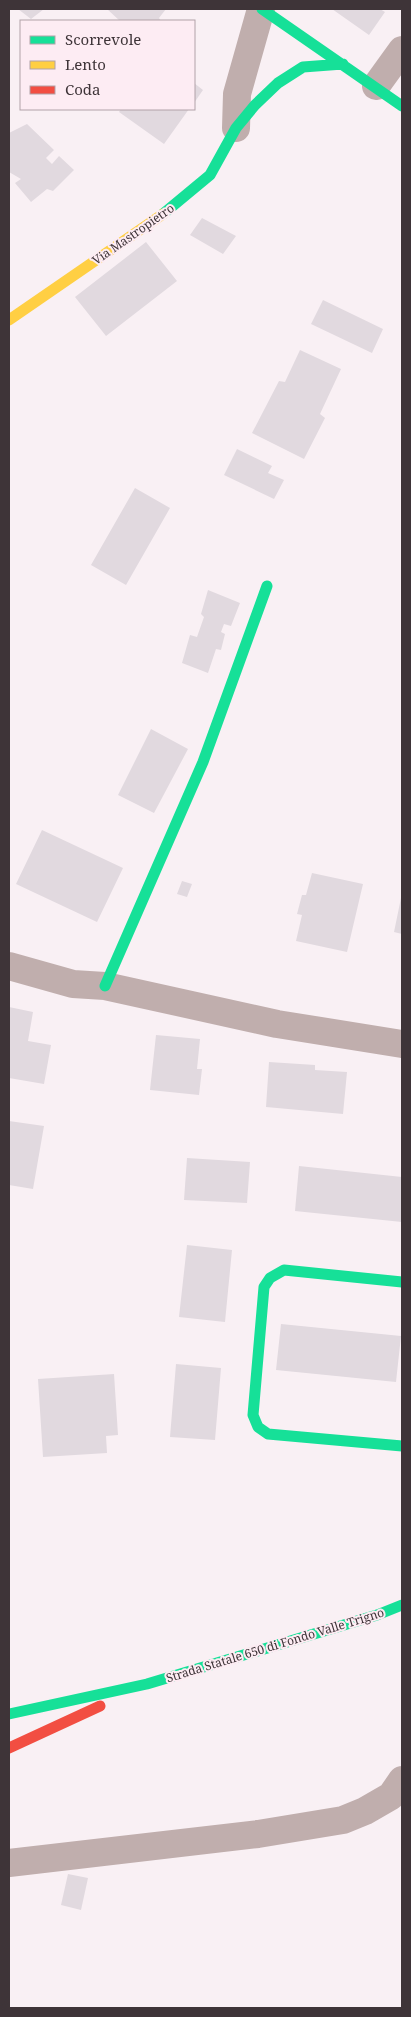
<svg xmlns="http://www.w3.org/2000/svg" width="411" height="2017" viewBox="0 0 411 2017" font-family="'Noto Serif',serif">
<style>
.building{fill:#e1d9df}
.lines{fill:none;stroke-linecap:round;stroke-linejoin:round}
.street{stroke:#c0aead;stroke-width:28}
.fast{stroke:#16e098;stroke-width:11}
.slow{stroke:#ffcf43;stroke-width:11}
.jam{stroke:#f24e42;stroke-width:11}
.labels{text-anchor:middle;dominant-baseline:central;stroke-width:4;stroke-linejoin:round;paint-order:stroke}
.street-label{font-size:12px;fill:#3e3438;stroke:#fdecf3}
</style>
<rect width="100%" height="100%" fill="#f9f0f4"/>
<!-- building -->
<path class="building" d="M 18,9 L 44,9 L 31,19 Z
M 107,9 L 166,9 L 159,18 L 161,21 L 120,21 Z
M 332,9 L 380,9 L 385,12 L 369,35 Z
M 194,83 L 203,90 L 194,103 Z
M 121,109 L 189,109 L 164,144 L 119,112 Z
M 27,124 L 54,150 L 46,158 L 52,164 L 59,156 L 74,170 L 53,191 L 47,189 L 31,202 L 15,183 L 21,179 L 9,172 L 9,133 Z
M 202,218 L 236,236 L 223,254 L 190,235 Z
M 146,242 L 177,281 L 106,336 L 75,297 Z
M 323,300 L 383,329 L 372,353 L 311,324 Z
M 300,350 L 341,369 L 320,414 L 325,418 L 304,459 L 252,433 L 279,381 L 285,382 Z
M 237,449 L 272,466 L 268,473 L 284,480 L 274,499 L 224,475 Z
M 135,488 L 170,508 L 126,585 L 91,565 Z
M 208,590 L 240,603 L 231,626 L 224,624 L 221,632 L 225,634 L 221,650 L 216,649 L 208,673 L 182,663 L 190,635 L 197,637 L 204,617 L 201,614 Z
M 151,729 L 188,749 L 154,813 L 118,795 Z
M 42,830 L 123,868 L 97,922 L 16,884 Z
M 312,873 L 363,884 L 347,952 L 296,941 L 302,915 L 297,914 L 302,895 L 306,895 Z
M 182,881 L 192,884 L 187,897 L 177,894 Z
M 401,898 L 402,898 L 402,934 L 394,932 Z
M 9,1007 L 33,1012 L 28,1041 L 51,1045 L 44,1084 L 9,1078 Z
M 156,1035 L 200,1039 L 197,1069 L 202,1069 L 199,1095 L 150,1090 Z
M 269,1062 L 315,1065 L 315,1070 L 347,1072 L 343,1114 L 266,1107 Z
M 9,1121 L 44,1126 L 33,1189 L 9,1185 Z
M 187,1158 L 250,1162 L 247,1203 L 184,1200 Z
M 299,1166 L 402,1177 L 402,1222 L 295,1211 Z
M 187,1245 L 232,1250 L 225,1322 L 179,1317 Z
M 281,1324 L 401,1336 L 396,1382 L 276,1370 Z
M 176,1364 L 221,1368 L 215,1440 L 170,1437 Z
M 114,1374 L 118,1435 L 106,1436 L 107,1453 L 43,1457 L 38,1379 Z
M 68,1874 L 88,1878 L 81,1910 L 61,1905 Z"/>
<g class="lines">
<!-- street -->
<path class="street" d="M 376,86 L 402,50
M 236,128 L 237,94 L 261,9
M 9,966 L 73,984 L 105,986 L 277,1024 L 402,1044
M 9,1863 L 258,1834 L 343,1820 L 365,1811 L 391,1796 L 402,1780"/>
<!-- fast -->
<path class="fast" d="M 262,9 L 402,106
M 163,214 L 210,175 L 236,128 L 255,105 L 278,83 L 303,67 L 343,64
M 105,986 L 203,762 L 267,586
M 402,1282 L 284,1270 L 270,1278 L 264,1287 L 253,1415 L 258,1427 L 268,1434 L 402,1446
M 9,1714 L 147,1684 L 377,1615 L 402,1605"/>
<!-- slow -->
<path class="slow" d="M 9,320 L 163,214"/>
<!-- jam -->
<path class="jam" d="M 9,1748 L 100,1706"/>
</g>
<g class="labels">
<!-- street labels -->
<g class="street-label">
<text transform="translate(133 234) rotate(-35)">Via Mastropietro</text>
<text transform="translate(275 1645) rotate(-17)">Strada Statale 650 di Fondo Valle Trigno</text>
</g>
</g>
<!-- border -->
<rect width="411" height="2017" fill="none" stroke="#3e3438" stroke-width="20"/>
<!-- legend -->
<rect x="20" y="20" width="175" height="90" fill="#fdecf3" stroke="#b1a2a8"/>
<rect x="30" y="36" width="25" height="8" fill="#16e098" stroke="#b1a2a8"/>
<text x="65" y="45" font-size="15" fill="#3e3438">Scorrevole</text>
<rect x="30" y="61" width="25" height="8" fill="#ffcf43" stroke="#b1a2a8"/>
<text x="65" y="70" font-size="15" fill="#3e3438">Lento</text>
<rect x="30" y="86" width="25" height="8" fill="#f24e42" stroke="#b1a2a8"/>
<text x="65" y="95" font-size="15" fill="#3e3438">Coda</text>
</svg>
